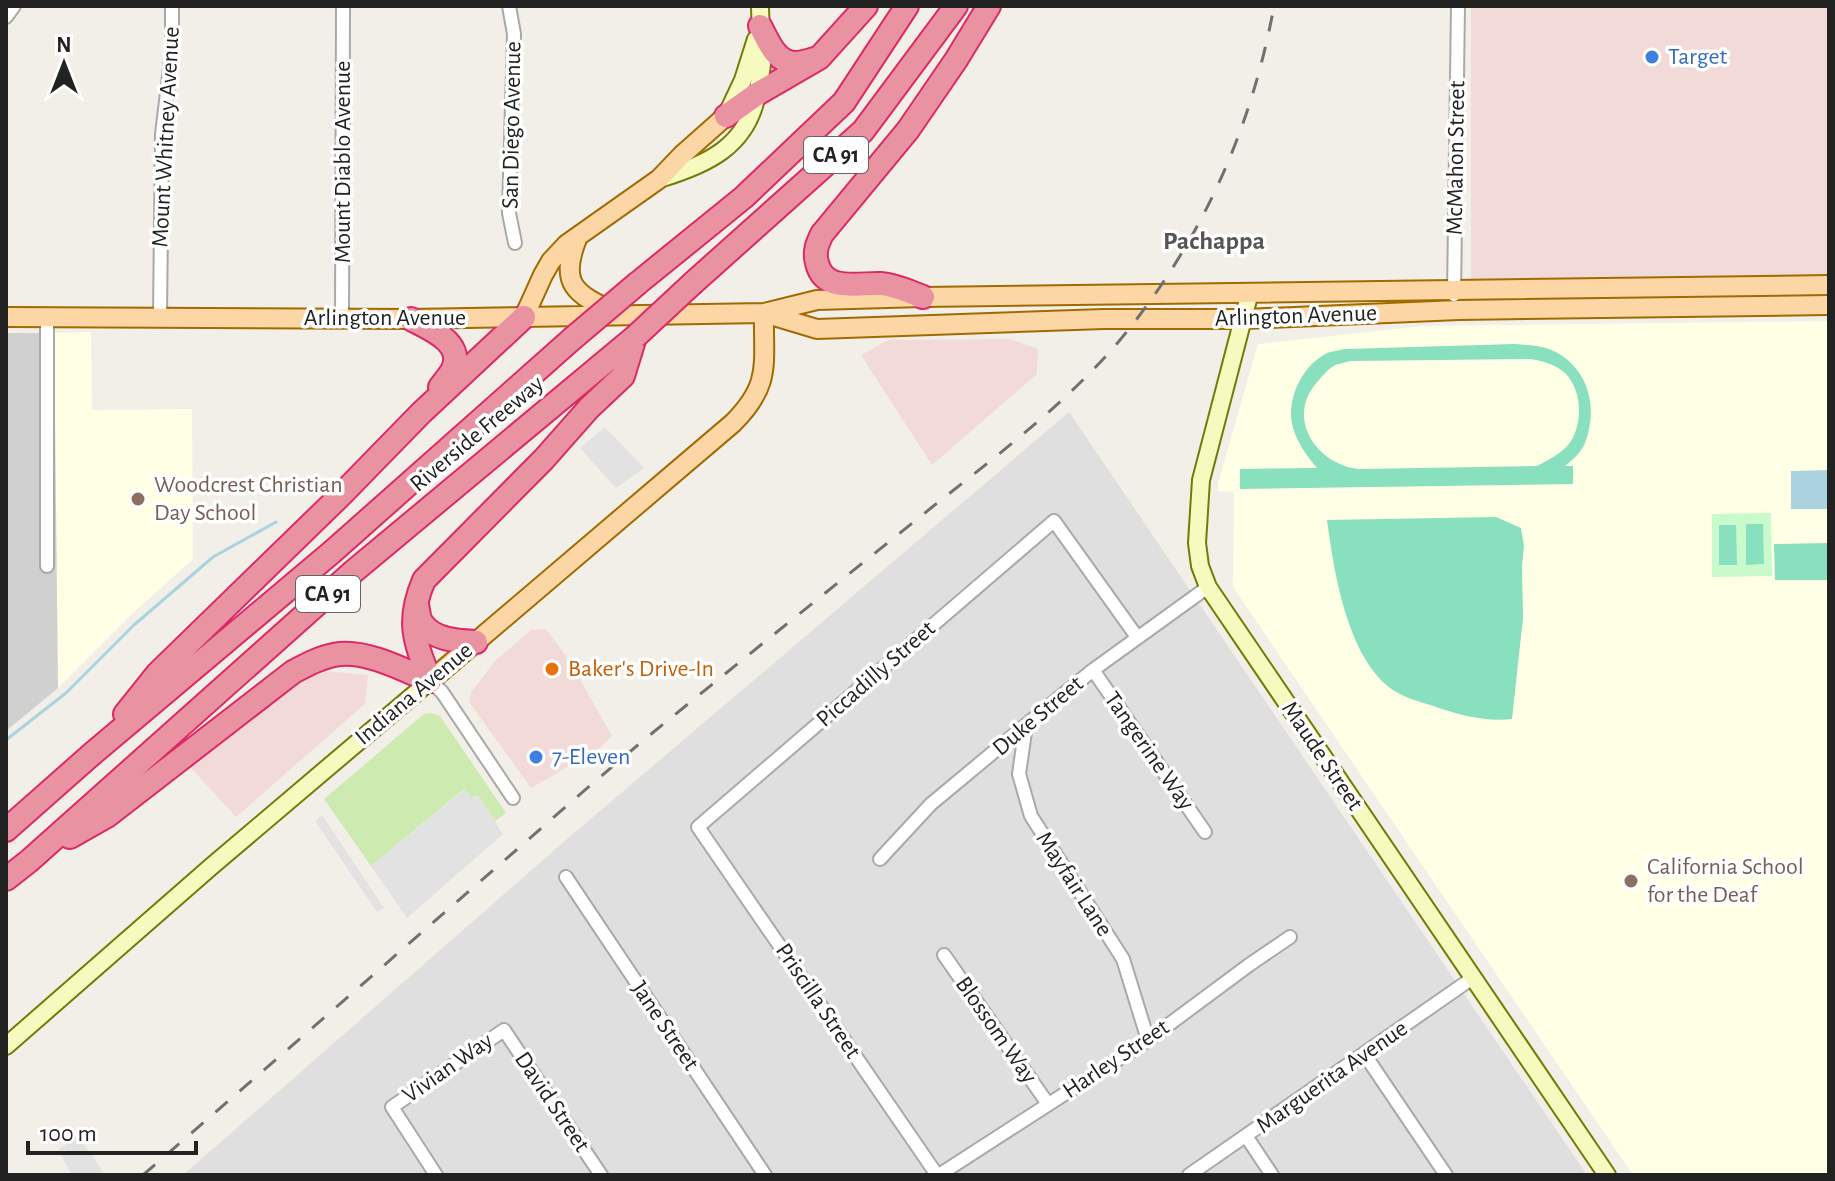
<svg xmlns="http://www.w3.org/2000/svg" width="1835" height="1181" viewBox="0 0 1835 1181" font-family="'Alegreya Sans',sans-serif">
<style>
.residential{fill:#e0dfdf}
.commercial{fill:#f2dad9}
.education{fill:#ffffe5}
.religious{fill:#d0d0d0}
.grass{fill:#cdebb0}
.park{fill:#c8facc}
.pitch{fill:#88e0be;fill-rule:evenodd}
.parking{fill:#e2e2e2}
.water{fill:#aad3df}
.lines{fill:none;stroke-linecap:round;stroke-linejoin:round}
.stream{stroke:#aad3df;stroke-width:3}
.street-casing{stroke:#a9a9a9;stroke-width:16}
.secondary-casing{stroke:#707d05;stroke-width:20}
.primary-casing{stroke:#a06b00;stroke-width:22}
.highway-casing{stroke:#dc2a67;stroke-width:26}
.street{stroke:#fff;stroke-width:12}
.secondary{stroke:#f7fabf;stroke-width:16}
.primary{stroke:#fcd6a4;stroke-width:18}
.highway{stroke:#e892a2;stroke-width:22}
.rail{stroke:#707070;stroke-width:3;stroke-dasharray:16 16;stroke-linecap:butt}
.highway-bridge-casing{stroke:#dc2a67;stroke-width:26;stroke-linecap:butt}
.highway-bridge{stroke:#e892a2;stroke-width:22}
.shop-dot{fill:#3f7fe0;stroke:#fff;stroke-width:3}
.education-dot{fill:#8d6e63;stroke:#fff;stroke-width:3}
.food-dot{fill:#e8710a;stroke:#fff;stroke-width:3}
.labels{text-anchor:middle;dominant-baseline:central;stroke-width:7;stroke-linejoin:round;paint-order:stroke}
.shield{fill:#fff;stroke:#646464;stroke-width:2}
.shield-label{font-size:22px;font-weight:bold;fill:#222}
.shop-label{font-size:24px;fill:#366cbe;stroke:#fff;text-anchor:start}
.street-label{font-size:24px;fill:#222;stroke:#fff}
.education-label{font-size:24px;fill:#785e54;stroke:#fff;text-anchor:start}
.food-label{font-size:24px;fill:#c56008;stroke:#fff;text-anchor:start}
.neighbourhood-label{font-size:26px;font-weight:bold;fill:#555;stroke:#fff}
</style>
<rect width="100%" height="100%" fill="#f2efe9"/>
<!-- residential -->
<path class="residential" d="M 1069,412 L 1587,1175 L 183,1175 L 567,839 Z"/>
<!-- commercial -->
<path class="commercial" d="M 1471,6 L 1829,6 L 1829,274 L 1471,279 Z
M 1010,339 L 1038,349 L 1037,374 L 932,465 L 861,355 L 888,340 Z
M 546,629 L 569,660 L 612,736 L 600,748 L 531,788 L 469,702 L 472,691 L 494,662 L 531,630 Z
M 316,670 L 368,675 L 365,704 L 236,817 L 189,766 L 230,731 Z"/>
<!-- education -->
<path class="education" d="M 1829,321 L 1829,1175 L 1633,1175 L 1233,587 L 1234,492 L 1218,491 L 1218,484 L 1258,344 L 1422,326 Z
M 91,332 L 92,410 L 192,409 L 193,559 L 133,613 L 58,688 L 54,333 Z"/>
<!-- religious -->
<path class="religious" d="M 6,333 L 54,333 L 58,688 L 6,731 Z"/>
<!-- grass -->
<path class="grass" d="M 432,713 L 440,716 L 506,813 L 495,821 L 478,796 L 471,798 L 464,789 L 371,866 L 324,799 L 424,714 Z"/>
<!-- park -->
<path class="park" d="M 1771,513 L 1772,576 L 1712,577 L 1712,514 Z"/>
<!-- pitch -->
<path class="pitch" d="M 1515,344 C 1525,345 1536,345 1546,348 C 1579,359 1595,391 1590,424 C 1588,434 1586,445 1579,453 C 1575,458 1569,462 1565,466 L 1573,466 L 1573,484 L 1240,489 L 1240,469 L 1317,468 C 1306,455 1296,441 1292,424 C 1287,397 1303,365 1327,353 C 1333,351 1340,350 1346,349 ZM 1530,359 C 1543,361 1555,364 1565,373 C 1583,391 1583,425 1569,444 C 1561,454 1548,460 1537,466 L 1358,469 C 1315,463 1285,417 1318,381 C 1322,377 1327,370 1332,367 C 1336,364 1344,363 1350,361 Z
M 1496,517 L 1521,528 L 1524,546 L 1522,566 L 1523,618 L 1512,719 C 1484,722 1459,715 1433,706 C 1422,702 1408,699 1398,693 C 1348,665 1334,572 1327,520 Z
M 1746,524 L 1763,524 L 1764,564 L 1746,565 Z
M 1719,525 L 1736,525 L 1737,565 L 1719,565 Z
M 1829,543 L 1829,580 L 1775,580 L 1774,544 Z"/>
<!-- parking -->
<path class="parking" d="M 605,427 L 644,468 L 616,488 L 580,448 Z
M 465,789 L 471,798 L 478,795 L 503,834 L 407,918 L 371,866 Z
M 322,815 L 384,908 L 377,912 L 315,821 Z
M 78,1136 L 103,1171 L 98,1175 L 72,1175 L 58,1150 Z"/>
<!-- water -->
<path class="water" d="M 1829,470 L 1829,509 L 1791,509 L 1791,471 Z"/>
<g class="lines">
<!-- stream -->
<path class="stream" d="M 6,740 L 66,693 L 134,625 L 213,557 L 276,522"/>
<defs>
<path id="street" d="M 509,6 L 514,34 L 509,213 L 515,243
M 6,17 L 14,6
M 1454,295 L 1458,6
M 160,316 L 162,134 L 172,51 L 172,6
M 47,317 L 47,566
M 342,319 L 343,6
M 1093,670 L 1205,832
M 430,681 L 442,692 L 513,798
M 1026,725 L 1019,774 L 1031,816 L 1123,959 L 1148,1040
M 880,859 L 931,804 L 1026,725 L 1093,670 L 1208,587
M 566,877 L 765,1175
M 944,955 L 1048,1104
M 1365,1055 L 1446,1175
M 1246,1136 L 1272,1175
M 436,1175 L 392,1107 L 504,1030 L 601,1175
M 937,1175 L 698,827 L 1054,521 L 1137,637
M 939,1175 L 1148,1040 L 1249,965 L 1290,937
M 1189,1175 L 1474,977"/>
<path id="secondary" d="M 727,114 L 743,80 L 756,39
M 659,179 C 706,165 747,147 757,94 C 760,79 763,65 763,50 C 762,35 760,21 760,6
M 1250,292 L 1201,480 L 1197,543 L 1200,566 L 1208,587 L 1607,1175
M 6,1046 L 213,865 L 430,681"/>
<path id="primary" d="M 577,239 C 559,284 575,294 614,312
M 767,314 L 817,329 L 1104,319 L 1244,319 L 1459,310 L 1829,305
M 6,317 L 411,319 L 764,313 L 817,300 L 923,297 L 1829,285
M 524,317 L 543,275 L 551,261 L 567,244 L 659,179 L 682,155 L 726,116
M 430,681 L 733,423 C 772,384 763,364 764,313"/>
<path id="highway" d="M 760,26 C 768,40 775,62 794,63 C 800,63 808,61 814,59
M 726,116 L 757,94 L 819,58 L 866,6
M 638,283 L 744,197 L 844,102 L 907,6
M 693,283 L 863,131 L 956,6
M 923,297 C 910,292 895,285 881,284 C 859,283 824,293 817,263 C 814,252 817,244 822,234 L 908,130 L 956,60 L 989,6
M 411,319 C 430,329 466,343 452,371 C 449,376 444,382 440,387
M 417,604 C 418,610 419,619 422,623 C 433,640 458,641 476,642
M 430,681 C 415,641 406,622 424,580 L 544,459 L 589,408 L 623,376 L 635,337
M 125,714 L 157,674 L 342,494 L 421,413 L 524,317
M 6,830 L 92,754 L 332,552 L 572,339
M 70,837 L 107,816 L 293,672 C 308,664 323,656 340,654 C 368,651 404,670 430,681
M 6,879 L 29,861 L 354,571 L 635,337"/>
</defs>
<!-- street casing -->
<use href="#street" class="street-casing"/>
<!-- secondary casing -->
<use href="#secondary" class="secondary-casing"/>
<!-- primary casing -->
<use href="#primary" class="primary-casing"/>
<!-- highway casing -->
<use href="#highway" class="highway-casing"/>
<!-- street -->
<use href="#street" class="street"/>
<!-- secondary -->
<use href="#secondary" class="secondary"/>
<!-- primary -->
<use href="#primary" class="primary"/>
<!-- highway -->
<use href="#highway" class="highway"/>
<!-- rail -->
<path class="rail" d="M 143,1175 C 254,1079 365,982 476,885 C 541,829 605,771 672,717 C 758,647 845,577 931,508 C 1000,453 1074,398 1129,329 C 1205,233 1252,126 1274,6"/>
<defs>
<path id="highway-bridge" d="M 635,337 L 693,283
M 572,339 L 638,283"/>
</defs>
<!-- highway-bridge casing -->
<use href="#highway-bridge" class="highway-bridge-casing"/>
<!-- highway-bridge -->
<use href="#highway-bridge" class="highway-bridge"/>
</g>
<!-- markers -->
<g class="shop-dot">
<circle cx="1652" cy="57" r="8"/>
<circle cx="536" cy="757" r="8"/>
</g>
<g class="education-dot">
<circle cx="138" cy="499" r="8"/>
<circle cx="1631" cy="881" r="8"/>
</g>
<circle class="food-dot" cx="552" cy="669" r="8"/>
<g class="labels">
<!-- shield labels -->
<g class="shield">
<rect x="804" y="137" width="64" height="36" rx="6"/>
<rect x="296" y="576" width="64" height="36" rx="6"/>
</g>
<g class="shield-label">
<text x="836" y="155">CA 91</text>
<text x="328" y="594">CA 91</text>
</g>
<!-- shop labels -->
<g class="shop-label">
<text x="1668" y="57">Target</text>
<text x="552" y="757">7-Eleven</text>
</g>
<!-- street labels -->
<g class="street-label">
<text transform="translate(512 125) rotate(-89)">San Diego Avenue</text>
<text transform="translate(166 137) rotate(-87)">Mount Whitney Avenue</text>
<text transform="translate(1456 158) rotate(-89)">McMahon Street</text>
<text transform="translate(343 162) rotate(-90)">Mount Diablo Avenue</text>
<text transform="translate(1296 316) rotate(-2)">Arlington Avenue</text>
<text x="385" y="318">Arlington Avenue</text>
<text transform="translate(477 434) rotate(-40)">Riverside Freeway</text>
<text transform="translate(876 674) rotate(-41)">Piccadilly Street</text>
<text transform="translate(414 694) rotate(-40)">Indiana Avenue</text>
<text transform="translate(1038 716) rotate(-40)">Duke Street</text>
<text transform="translate(1149 751) rotate(55)">Tangerine Way</text>
<text transform="translate(1322 756) rotate(56)">Maude Street</text>
<text transform="translate(1074 884) rotate(57)">Mayfair Lane</text>
<text transform="translate(818 1001) rotate(56)">Priscilla Street</text>
<text transform="translate(665 1026) rotate(56)">Jane Street</text>
<text transform="translate(996 1030) rotate(55)">Blossom Way</text>
<text transform="translate(1116 1059) rotate(-34)">Harley Street</text>
<text transform="translate(448 1068) rotate(-35)">Vivian Way</text>
<text transform="translate(1332 1077) rotate(-35)">Marguerita Avenue</text>
<text transform="translate(552 1102) rotate(56)">David Street</text>
</g>
<!-- education labels -->
<g class="education-label">
<text x="154" y="485">Woodcrest Christian<tspan x="154" dy="28">Day School</tspan></text>
<text x="1647" y="867">California School<tspan x="1647" dy="28">for the Deaf</tspan></text>
</g>
<!-- food labels -->
<g class="food-label">
<text x="568" y="669">Baker's Drive-In</text>
</g>
<!-- neighbourhood labels -->
<g class="neighbourhood-label">
<text x="1214" y="241">Pachappa</text>
</g>
</g>
<!-- border -->
<rect width="1835" height="1181" fill="none" stroke="#222222" stroke-width="16"/>
<!-- north arrow -->
<g transform="translate(64 64)" stroke="#ffffff" stroke-width="6" paint-order="stroke">
<path d="M0-6L14 30L0 20L-14 30Z" fill="#222222"/>
<text y="-12" font-size="22" font-weight="bold" text-anchor="middle" fill="#222222">N</text>
</g>
<!-- scale -->
<path d="M28 1141v12h168v-12" fill="none" stroke="#222222" stroke-width="4"/>
<text x="40" y="1141" font-size="24" fill="#222222" stroke="#ffffff" stroke-width="6" paint-order="stroke">100 m</text>
</svg>
